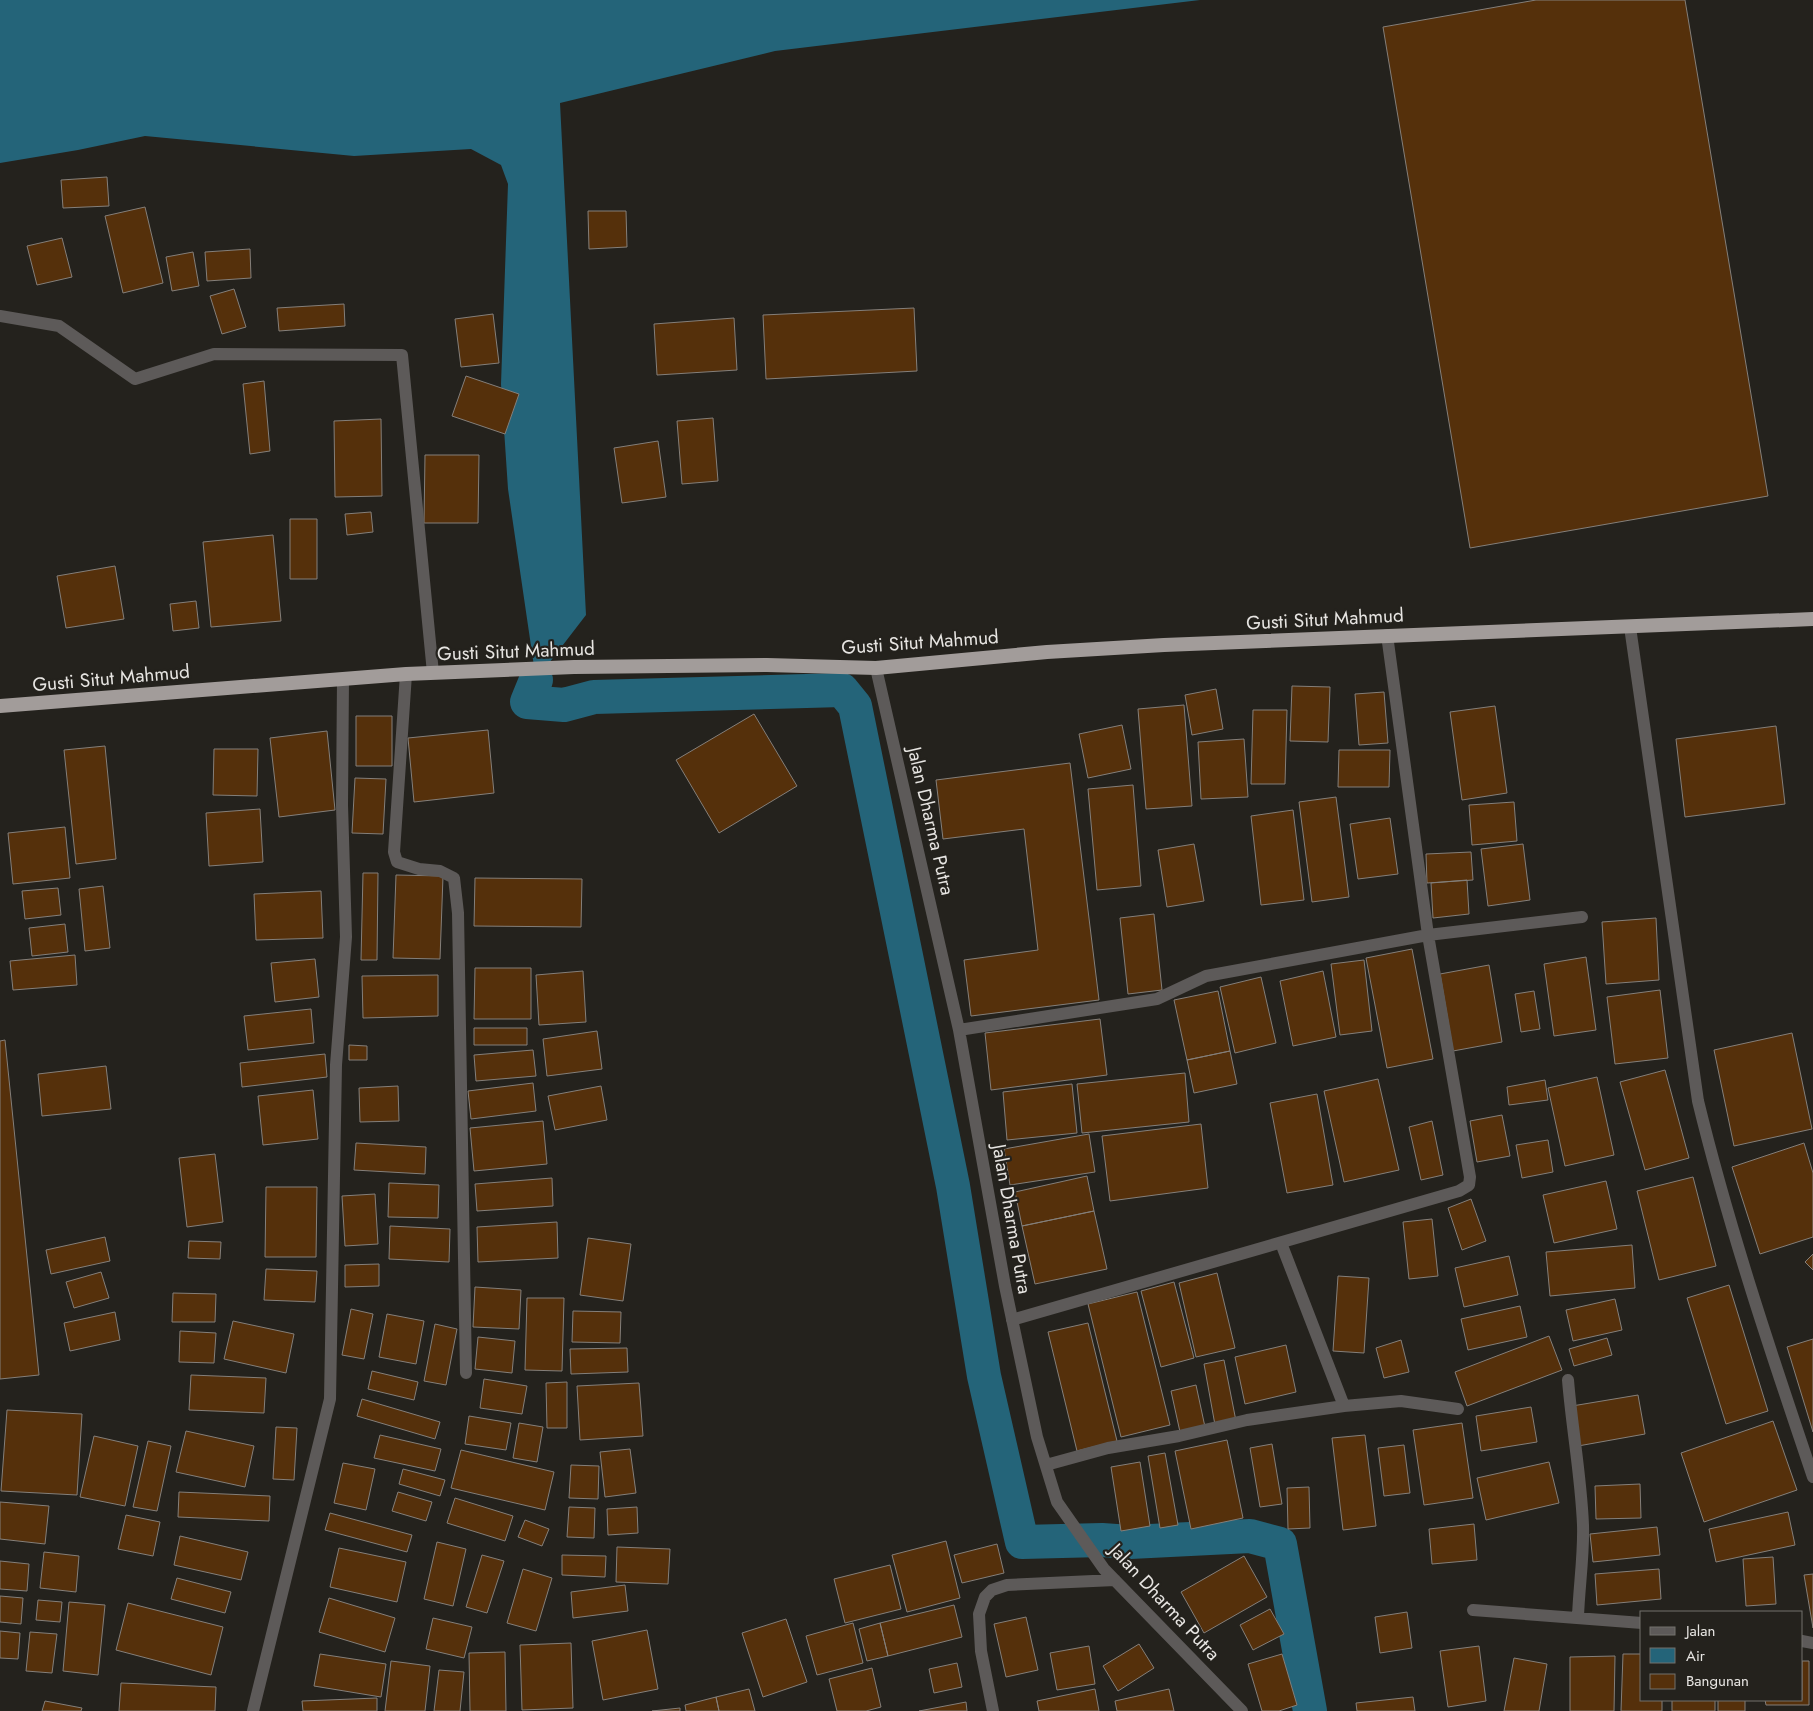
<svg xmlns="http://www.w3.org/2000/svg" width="1813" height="1711" viewBox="0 0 1813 1711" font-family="Jost,sans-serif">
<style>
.water{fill:#246479}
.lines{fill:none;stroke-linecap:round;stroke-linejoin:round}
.canal{stroke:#246479;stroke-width:34}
.building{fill:#55300b;stroke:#847f7a}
.minor{stroke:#5d5a59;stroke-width:12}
.trunk{stroke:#a29c9a;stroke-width:14}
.labels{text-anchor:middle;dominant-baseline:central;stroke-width:4.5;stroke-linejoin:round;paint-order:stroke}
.street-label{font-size:19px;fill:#e7e5e2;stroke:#24221d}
</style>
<rect width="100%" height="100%" fill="#24221d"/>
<!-- water -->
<path class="water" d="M 0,0 L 1200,0 L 775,51 L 560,103 L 586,615 L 536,680 L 508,489 L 501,384 L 508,184 L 501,165 L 471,149 L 354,156 L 145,136 L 78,150 L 0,163 Z"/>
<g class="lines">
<!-- canal -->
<path class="canal" d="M 536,680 L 527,702 L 564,705 L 594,697 L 842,690 L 855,706 L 953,1186 L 984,1376 L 1022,1542 L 1102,1540 L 1130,1542 L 1250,1536 L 1280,1544 L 1310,1711"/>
</g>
<!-- building -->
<path class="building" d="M 1536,0 L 1685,0 L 1768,496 L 1470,548 L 1383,27 Z
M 107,177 L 109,206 L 63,208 L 61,180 Z
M 145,207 L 163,283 L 123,293 L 105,216 Z
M 588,211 L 626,211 L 627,247 L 589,249 Z
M 62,238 L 72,277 L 37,285 L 27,246 Z
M 250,249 L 251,278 L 207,281 L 205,252 Z
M 193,252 L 199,286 L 172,291 L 166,257 Z
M 234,289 L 246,327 L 222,334 L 210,296 Z
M 344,304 L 345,326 L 279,331 L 277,308 Z
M 914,308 L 917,371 L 766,379 L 763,315 Z
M 493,314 L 499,363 L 461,367 L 455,319 Z
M 734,318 L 737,370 L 657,375 L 654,324 Z
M 466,376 L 519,394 L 505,434 L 452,416 Z
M 264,381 L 270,451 L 250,454 L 243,384 Z
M 713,418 L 718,481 L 682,484 L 677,421 Z
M 381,419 L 382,496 L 335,497 L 334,421 Z
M 658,441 L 666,497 L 622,503 L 614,448 Z
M 425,455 L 479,455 L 478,523 L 424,523 Z
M 371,512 L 373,532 L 347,535 L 345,514 Z
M 290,519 L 317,519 L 317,579 L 290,579 Z
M 273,535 L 281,621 L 211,627 L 203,542 Z
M 115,566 L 124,619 L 66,628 L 57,576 Z
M 196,601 L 199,628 L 173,631 L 170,604 Z
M 1292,686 L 1330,687 L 1328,742 L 1290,741 Z
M 1216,689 L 1223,729 L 1192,735 L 1185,695 Z
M 1384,692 L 1388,743 L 1359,745 L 1355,694 Z
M 1184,705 L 1192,806 L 1146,809 L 1138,709 Z
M 1495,706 L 1507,793 L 1462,800 L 1450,712 Z
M 1253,710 L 1287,710 L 1285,784 L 1251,784 Z
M 754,714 L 797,786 L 719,833 L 676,760 Z
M 356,716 L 392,716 L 392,766 L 356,766 Z
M 1122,725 L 1131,769 L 1088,778 L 1079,734 Z
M 1776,726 L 1785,804 L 1685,817 L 1676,739 Z
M 488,730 L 494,793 L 414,802 L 408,738 Z
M 327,731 L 335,810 L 279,817 L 270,738 Z
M 1244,739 L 1248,797 L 1201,799 L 1198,742 Z
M 105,746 L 116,859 L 76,864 L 64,750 Z
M 214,749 L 258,749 L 257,796 L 213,795 Z
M 1339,750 L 1390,750 L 1389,787 L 1338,787 Z
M 1070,763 L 1099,1000 L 971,1016 L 964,960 L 1038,950 L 1024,829 L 943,839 L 936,780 Z
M 355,778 L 386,779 L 383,834 L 352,833 Z
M 1133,785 L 1141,886 L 1097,890 L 1088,789 Z
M 1336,797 L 1349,897 L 1312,902 L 1299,802 Z
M 1514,802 L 1517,841 L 1472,845 L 1469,805 Z
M 260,809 L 263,862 L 209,866 L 206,813 Z
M 1293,810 L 1304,900 L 1261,905 L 1251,816 Z
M 1390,818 L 1398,874 L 1358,879 L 1350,824 Z
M 65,827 L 70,878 L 13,884 L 8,833 Z
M 1194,844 L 1204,901 L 1167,907 L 1158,850 Z
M 1523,844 L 1530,900 L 1488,906 L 1481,849 Z
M 1471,852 L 1473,880 L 1427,883 L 1426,854 Z
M 363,873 L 378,873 L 377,960 L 361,960 Z
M 396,875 L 443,876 L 440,959 L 393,958 Z
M 475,878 L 582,879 L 581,927 L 474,926 Z
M 1467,880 L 1469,914 L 1433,918 L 1431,883 Z
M 103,886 L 110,948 L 85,951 L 79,889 Z
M 58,888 L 61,915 L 25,919 L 22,891 Z
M 321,891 L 323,938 L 256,940 L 254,894 Z
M 1154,914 L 1162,990 L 1128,994 L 1120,918 Z
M 1656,918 L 1659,980 L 1606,984 L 1602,922 Z
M 65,924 L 68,952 L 32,956 L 29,928 Z
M 1412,949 L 1433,1059 L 1387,1068 L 1366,958 Z
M 75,955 L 77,985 L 13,990 L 10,961 Z
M 1586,957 L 1596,1030 L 1554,1036 L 1544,964 Z
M 315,959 L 319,997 L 275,1002 L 271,963 Z
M 1364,960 L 1372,1031 L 1340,1035 L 1331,964 Z
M 1489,965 L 1502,1042 L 1453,1051 L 1440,974 Z
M 475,968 L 531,968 L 531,1019 L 474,1019 Z
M 583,971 L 586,1022 L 539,1025 L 536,975 Z
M 1323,971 L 1336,1037 L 1293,1046 L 1280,981 Z
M 438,975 L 438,1016 L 363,1018 L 362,976 Z
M 1261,977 L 1276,1043 L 1235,1053 L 1220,987 Z
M 1660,990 L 1668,1058 L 1615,1064 L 1607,997 Z
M 1218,991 L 1230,1051 L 1187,1060 L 1174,1000 Z
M 1534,991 L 1540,1029 L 1521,1032 L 1515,994 Z
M 311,1009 L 314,1043 L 248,1050 L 244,1016 Z
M 1100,1019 L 1107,1075 L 991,1090 L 985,1033 Z
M 474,1028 L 527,1028 L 527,1045 L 474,1045 Z
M 597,1031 L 602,1069 L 547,1076 L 543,1039 Z
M 1792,1033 L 1812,1129 L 1734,1146 L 1714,1050 Z
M 5,1040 L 39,1375 L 0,1379 L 0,1041 Z
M 349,1045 L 367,1046 L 367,1060 L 349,1060 Z
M 533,1050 L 536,1076 L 476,1081 L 474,1055 Z
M 1230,1051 L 1237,1084 L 1194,1093 L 1187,1060 Z
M 325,1054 L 327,1077 L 242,1087 L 240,1063 Z
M 106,1066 L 111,1109 L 42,1116 L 38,1074 Z
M 1665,1070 L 1689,1158 L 1645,1170 L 1620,1082 Z
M 1185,1073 L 1189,1122 L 1082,1133 L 1077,1084 Z
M 1597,1077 L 1614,1155 L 1565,1166 L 1548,1088 Z
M 1378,1079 L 1399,1170 L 1344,1182 L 1324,1091 Z
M 1545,1080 L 1548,1100 L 1509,1105 L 1507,1087 Z
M 533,1083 L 536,1111 L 471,1119 L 468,1091 Z
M 1072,1084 L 1077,1133 L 1007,1140 L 1003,1092 Z
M 398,1086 L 399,1121 L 360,1122 L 359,1088 Z
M 601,1086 L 607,1120 L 555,1130 L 548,1096 Z
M 313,1090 L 318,1139 L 263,1145 L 258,1096 Z
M 1317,1094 L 1333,1185 L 1287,1193 L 1270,1103 Z
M 1502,1115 L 1510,1156 L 1477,1162 L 1470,1121 Z
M 543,1121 L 547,1164 L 474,1171 L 470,1128 Z
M 1432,1121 L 1443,1175 L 1421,1180 L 1409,1127 Z
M 1201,1124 L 1208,1188 L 1110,1201 L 1102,1136 Z
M 1089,1134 L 1095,1172 L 1010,1185 L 1004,1149 Z
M 1548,1140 L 1553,1172 L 1522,1178 L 1516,1145 Z
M 356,1143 L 426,1147 L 425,1174 L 354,1170 Z
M 1804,1143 L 1813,1173 L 1813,1237 L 1760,1254 L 1732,1167 Z
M 215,1154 L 223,1222 L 187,1227 L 179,1158 Z
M 1087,1176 L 1094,1211 L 1022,1226 L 1015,1192 Z
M 1693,1177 L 1716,1266 L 1659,1280 L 1637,1191 Z
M 552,1178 L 553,1206 L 477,1211 L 475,1184 Z
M 1606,1181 L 1617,1229 L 1554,1243 L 1543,1195 Z
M 389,1183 L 439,1185 L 438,1218 L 388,1217 Z
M 266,1187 L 317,1187 L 316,1257 L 265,1257 Z
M 375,1194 L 378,1244 L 345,1246 L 342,1196 Z
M 1471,1199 L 1486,1241 L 1462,1250 L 1448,1208 Z
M 1094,1211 L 1107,1269 L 1035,1284 L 1022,1226 Z
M 1432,1219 L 1438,1276 L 1409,1279 L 1403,1222 Z
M 557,1222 L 558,1258 L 478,1262 L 477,1227 Z
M 390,1226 L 450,1229 L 449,1262 L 389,1259 Z
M 105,1237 L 110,1261 L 51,1274 L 46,1250 Z
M 588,1238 L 631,1244 L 623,1301 L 580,1295 Z
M 189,1241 L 221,1242 L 220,1259 L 188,1258 Z
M 1632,1245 L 1635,1288 L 1550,1296 L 1546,1252 Z
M 1813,1254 L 1813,1270 L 1805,1262 Z
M 1509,1256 L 1518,1295 L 1464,1307 L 1455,1268 Z
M 379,1264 L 379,1286 L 345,1287 L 345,1265 Z
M 266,1269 L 317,1271 L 315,1302 L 264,1300 Z
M 101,1272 L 109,1298 L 74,1308 L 66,1282 Z
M 1217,1273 L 1235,1348 L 1196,1357 L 1179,1283 Z
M 1338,1276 L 1369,1278 L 1364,1353 L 1333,1351 Z
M 1174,1282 L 1194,1358 L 1161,1367 L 1141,1291 Z
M 1729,1285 L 1768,1411 L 1726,1424 L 1687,1298 Z
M 475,1287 L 521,1290 L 519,1329 L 473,1327 Z
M 1137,1292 L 1170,1425 L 1121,1437 L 1088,1304 Z
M 173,1293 L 216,1294 L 215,1322 L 172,1322 Z
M 527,1298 L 564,1298 L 562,1371 L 525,1370 Z
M 1615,1299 L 1622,1330 L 1573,1341 L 1566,1310 Z
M 1520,1306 L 1527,1337 L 1468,1350 L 1461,1319 Z
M 351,1309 L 373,1314 L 364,1359 L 342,1355 Z
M 573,1311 L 621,1312 L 620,1343 L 572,1342 Z
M 115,1312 L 120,1340 L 70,1351 L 64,1323 Z
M 387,1314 L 424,1321 L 416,1364 L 379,1357 Z
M 233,1321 L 294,1334 L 286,1373 L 224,1359 Z
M 1088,1323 L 1117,1441 L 1077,1451 L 1048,1332 Z
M 435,1324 L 457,1329 L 446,1385 L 424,1381 Z
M 180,1331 L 216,1333 L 214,1363 L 179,1362 Z
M 1549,1336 L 1562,1370 L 1467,1406 L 1455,1372 Z
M 478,1337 L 515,1341 L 512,1373 L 475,1369 Z
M 1607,1338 L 1612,1355 L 1574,1366 L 1569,1349 Z
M 1813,1339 L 1813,1432 L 1787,1347 Z
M 1401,1340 L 1409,1372 L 1384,1378 L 1376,1348 Z
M 1286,1345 L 1296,1392 L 1245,1404 L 1235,1357 Z
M 627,1348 L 628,1372 L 571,1374 L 570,1349 Z
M 1224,1360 L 1236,1421 L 1215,1425 L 1204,1364 Z
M 372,1371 L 418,1382 L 414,1400 L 368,1389 Z
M 191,1375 L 266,1378 L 264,1413 L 189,1410 Z
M 484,1379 L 527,1386 L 522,1414 L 480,1408 Z
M 567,1382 L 567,1428 L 547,1428 L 546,1383 Z
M 639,1383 L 643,1436 L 580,1440 L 577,1386 Z
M 1196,1385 L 1205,1427 L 1180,1432 L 1171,1391 Z
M 1638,1395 L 1645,1434 L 1578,1446 L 1572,1406 Z
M 362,1399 L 440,1422 L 435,1439 L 357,1416 Z
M 1531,1407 L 1537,1442 L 1481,1451 L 1476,1416 Z
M 7,1410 L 82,1414 L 77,1495 L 1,1491 Z
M 469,1416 L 511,1423 L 506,1450 L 465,1444 Z
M 1773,1421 L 1797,1490 L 1704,1522 L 1681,1453 Z
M 519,1423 L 543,1427 L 537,1462 L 513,1458 Z
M 1462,1423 L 1473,1498 L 1424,1505 L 1413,1430 Z
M 276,1427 L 297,1428 L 294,1480 L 273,1479 Z
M 186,1431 L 254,1446 L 245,1487 L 176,1472 Z
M 380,1435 L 441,1449 L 435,1471 L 374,1458 Z
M 1365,1435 L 1376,1526 L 1343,1530 L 1332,1438 Z
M 94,1436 L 138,1446 L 125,1506 L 80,1497 Z
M 1227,1440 L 1243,1518 L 1191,1529 L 1175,1451 Z
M 148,1441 L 171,1446 L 157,1511 L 133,1507 Z
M 1272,1444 L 1282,1504 L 1260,1507 L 1250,1448 Z
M 1404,1445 L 1410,1493 L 1384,1496 L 1378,1448 Z
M 630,1449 L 636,1493 L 605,1497 L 600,1452 Z
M 461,1450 L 554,1472 L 545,1510 L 451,1488 Z
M 1165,1453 L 1178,1525 L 1160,1528 L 1148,1456 Z
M 1140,1462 L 1150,1526 L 1121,1531 L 1111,1467 Z
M 1549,1462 L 1559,1503 L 1486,1520 L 1477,1478 Z
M 343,1463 L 375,1469 L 366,1510 L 334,1503 Z
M 571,1465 L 599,1466 L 598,1499 L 569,1498 Z
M 403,1469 L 445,1480 L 440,1496 L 399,1484 Z
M 1640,1484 L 1641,1518 L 1596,1519 L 1595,1486 Z
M 1309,1487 L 1310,1528 L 1288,1529 L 1287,1488 Z
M 179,1492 L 270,1496 L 269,1521 L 178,1517 Z
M 398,1492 L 432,1502 L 426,1521 L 392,1511 Z
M 455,1498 L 513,1516 L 505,1541 L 447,1523 Z
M 0,1502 L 49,1506 L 45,1544 L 0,1539 Z
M 569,1507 L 595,1508 L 594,1538 L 567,1537 Z
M 637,1507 L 638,1533 L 608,1535 L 607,1509 Z
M 1788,1512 L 1795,1545 L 1716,1562 L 1709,1529 Z
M 330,1513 L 412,1535 L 407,1552 L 325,1530 Z
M 126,1515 L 160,1522 L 153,1556 L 118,1549 Z
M 525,1520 L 549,1529 L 542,1546 L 518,1537 Z
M 1474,1524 L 1477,1560 L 1432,1564 L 1429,1529 Z
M 1657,1527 L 1660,1555 L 1593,1562 L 1590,1534 Z
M 180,1536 L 248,1552 L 241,1580 L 174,1565 Z
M 946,1541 L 960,1598 L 907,1612 L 892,1555 Z
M 437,1542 L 466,1549 L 453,1606 L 424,1599 Z
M 997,1544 L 1004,1573 L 962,1583 L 954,1555 Z
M 617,1547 L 670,1549 L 668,1584 L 616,1582 Z
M 339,1548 L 406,1562 L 397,1602 L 330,1587 Z
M 44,1552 L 79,1556 L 76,1592 L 40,1588 Z
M 482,1555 L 504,1561 L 487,1613 L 466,1607 Z
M 562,1555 L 606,1556 L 605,1577 L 562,1575 Z
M 1244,1556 L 1267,1597 L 1204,1633 L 1181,1592 Z
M 1773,1557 L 1776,1604 L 1746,1606 L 1743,1559 Z
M 0,1561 L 29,1564 L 27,1591 L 0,1589 Z
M 890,1565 L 901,1609 L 845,1623 L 834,1579 Z
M 523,1569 L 552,1578 L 536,1631 L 507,1623 Z
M 1659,1569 L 1661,1599 L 1597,1605 L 1595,1574 Z
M 1813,1574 L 1813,1628 L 1804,1575 Z
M 177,1578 L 231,1592 L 225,1613 L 171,1599 Z
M 625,1585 L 628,1611 L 573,1618 L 571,1592 Z
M 0,1596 L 23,1598 L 21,1624 L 0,1622 Z
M 329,1598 L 395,1618 L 385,1652 L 319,1632 Z
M 38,1600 L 62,1602 L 60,1622 L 36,1620 Z
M 69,1602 L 105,1605 L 98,1675 L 63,1671 Z
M 128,1603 L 223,1627 L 211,1675 L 116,1650 Z
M 954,1605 L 962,1637 L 888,1656 L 880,1623 Z
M 1270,1609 L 1284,1634 L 1253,1650 L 1240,1625 Z
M 1407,1612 L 1412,1648 L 1380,1653 L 1375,1617 Z
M 1026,1617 L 1038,1670 L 1006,1677 L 994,1624 Z
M 433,1618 L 472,1627 L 464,1658 L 426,1649 Z
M 786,1619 L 807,1682 L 763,1697 L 742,1633 Z
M 853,1623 L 863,1663 L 817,1675 L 806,1636 Z
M 880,1623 L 888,1656 L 867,1661 L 859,1629 Z
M 647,1630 L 658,1689 L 603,1700 L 592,1641 Z
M 0,1631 L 20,1633 L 18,1659 L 0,1658 Z
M 30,1632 L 57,1634 L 52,1673 L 26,1671 Z
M 571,1643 L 573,1708 L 522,1710 L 520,1645 Z
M 1139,1644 L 1154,1668 L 1118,1691 L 1103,1666 Z
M 1089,1646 L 1095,1684 L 1057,1690 L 1050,1653 Z
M 1479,1646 L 1486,1701 L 1448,1707 L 1440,1651 Z
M 505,1652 L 506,1711 L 470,1711 L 469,1653 Z
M 320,1654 L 386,1664 L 381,1697 L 314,1686 Z
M 1282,1654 L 1297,1705 L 1279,1711 L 1262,1711 L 1248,1664 Z
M 1623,1654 L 1642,1654 L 1642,1700 L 1662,1700 L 1662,1711 L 1621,1711 Z
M 1615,1656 L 1614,1711 L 1570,1711 L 1570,1657 Z
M 1514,1658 L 1547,1664 L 1539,1711 L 1504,1711 Z
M 391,1661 L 430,1666 L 425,1711 L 385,1711 Z
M 1802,1661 L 1809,1661 L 1809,1705 L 1766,1705 L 1765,1700 L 1802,1700 Z
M 957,1663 L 962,1687 L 934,1693 L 929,1669 Z
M 872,1668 L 881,1707 L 866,1711 L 837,1711 L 829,1679 Z
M 439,1670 L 464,1672 L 460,1711 L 434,1711 Z
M 121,1683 L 216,1687 L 215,1711 L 119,1711 Z
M 749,1689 L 755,1711 L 719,1711 L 716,1697 Z
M 1095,1689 L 1099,1711 L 1039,1711 L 1037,1701 Z
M 1169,1689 L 1174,1711 L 1117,1711 L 1115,1701 Z
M 716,1697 L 719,1711 L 686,1711 L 685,1705 Z
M 1413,1697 L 1415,1711 L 1357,1711 L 1356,1703 Z
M 377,1698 L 377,1711 L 303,1711 L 302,1701 Z
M 1672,1700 L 1715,1700 L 1715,1711 L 1672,1711 Z
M 1718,1700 L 1745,1700 L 1745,1711 L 1718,1711 Z
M 45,1701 L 82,1708 L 81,1711 L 42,1711 Z
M 966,1702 L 967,1711 L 919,1711 Z
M 680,1708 L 680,1711 L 652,1711 Z"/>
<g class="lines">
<!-- minor -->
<path class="minor" d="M 0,316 L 59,326 L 135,379 L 214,354 L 402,355 L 433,673
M 1630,627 L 1698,1101 C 1729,1228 1771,1353 1813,1477
M 876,668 L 959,1030 L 1005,1286 L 1037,1437 L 1057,1502 L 1104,1569 L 1242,1711
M 406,674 L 394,852 L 397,862 L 419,869 L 440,871 L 454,878 L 458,913 L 466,1373
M 959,1030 L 1157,999 L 1206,976 L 1428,935 L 1582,917
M 1281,1243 L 1344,1406 L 1401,1401 L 1458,1409
M 1012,1320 L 1459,1191 L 1469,1185 L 1470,1177 L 1428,935 L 1387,635
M 1568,1380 C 1572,1429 1581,1476 1583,1525 C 1584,1555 1579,1587 1578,1617
M 1046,1465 L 1108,1448 L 1179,1436 L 1247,1420 L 1344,1406
M 1473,1610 L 1642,1623
M 1802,1641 L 1813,1643
M 253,1711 L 330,1399 L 336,1065 L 346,937 L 342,805 L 343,679
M 993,1711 L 981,1651 L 979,1614 L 985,1597 L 992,1590 L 1007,1585 L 1115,1580"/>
<!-- trunk -->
<path class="trunk" d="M 0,706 L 406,674 L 574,667 L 767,665 L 876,668 L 1047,652 L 1164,645 L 1813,619"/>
</g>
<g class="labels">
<!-- street labels -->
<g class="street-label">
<text transform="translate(1325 619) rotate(-3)">Gusti Situt Mahmud</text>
<text transform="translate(920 642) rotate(-4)">Gusti Situt Mahmud</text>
<text transform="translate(516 651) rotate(-2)">Gusti Situt Mahmud</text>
<text transform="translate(111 678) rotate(-5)">Gusti Situt Mahmud</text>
<text transform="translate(931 821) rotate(77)">Jalan Dharma Putra</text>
<text transform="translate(1012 1219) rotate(80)">Jalan Dharma Putra</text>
<text transform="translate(1165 1602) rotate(47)">Jalan Dharma Putra</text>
</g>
</g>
<!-- legend -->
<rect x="1640" y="1611" width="162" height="90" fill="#24221d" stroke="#72706c"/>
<rect x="1650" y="1627" width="25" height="8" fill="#5d5a59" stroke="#72706c"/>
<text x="1686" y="1636" font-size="15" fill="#e7e5e2">Jalan</text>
<rect x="1650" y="1648" width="25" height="15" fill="#246479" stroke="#72706c"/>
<text x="1686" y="1661" font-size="15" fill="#e7e5e2">Air</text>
<rect x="1650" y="1674" width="25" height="15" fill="#55300b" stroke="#72706c"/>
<text x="1686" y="1686" font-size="15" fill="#e7e5e2">Bangunan</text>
</svg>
